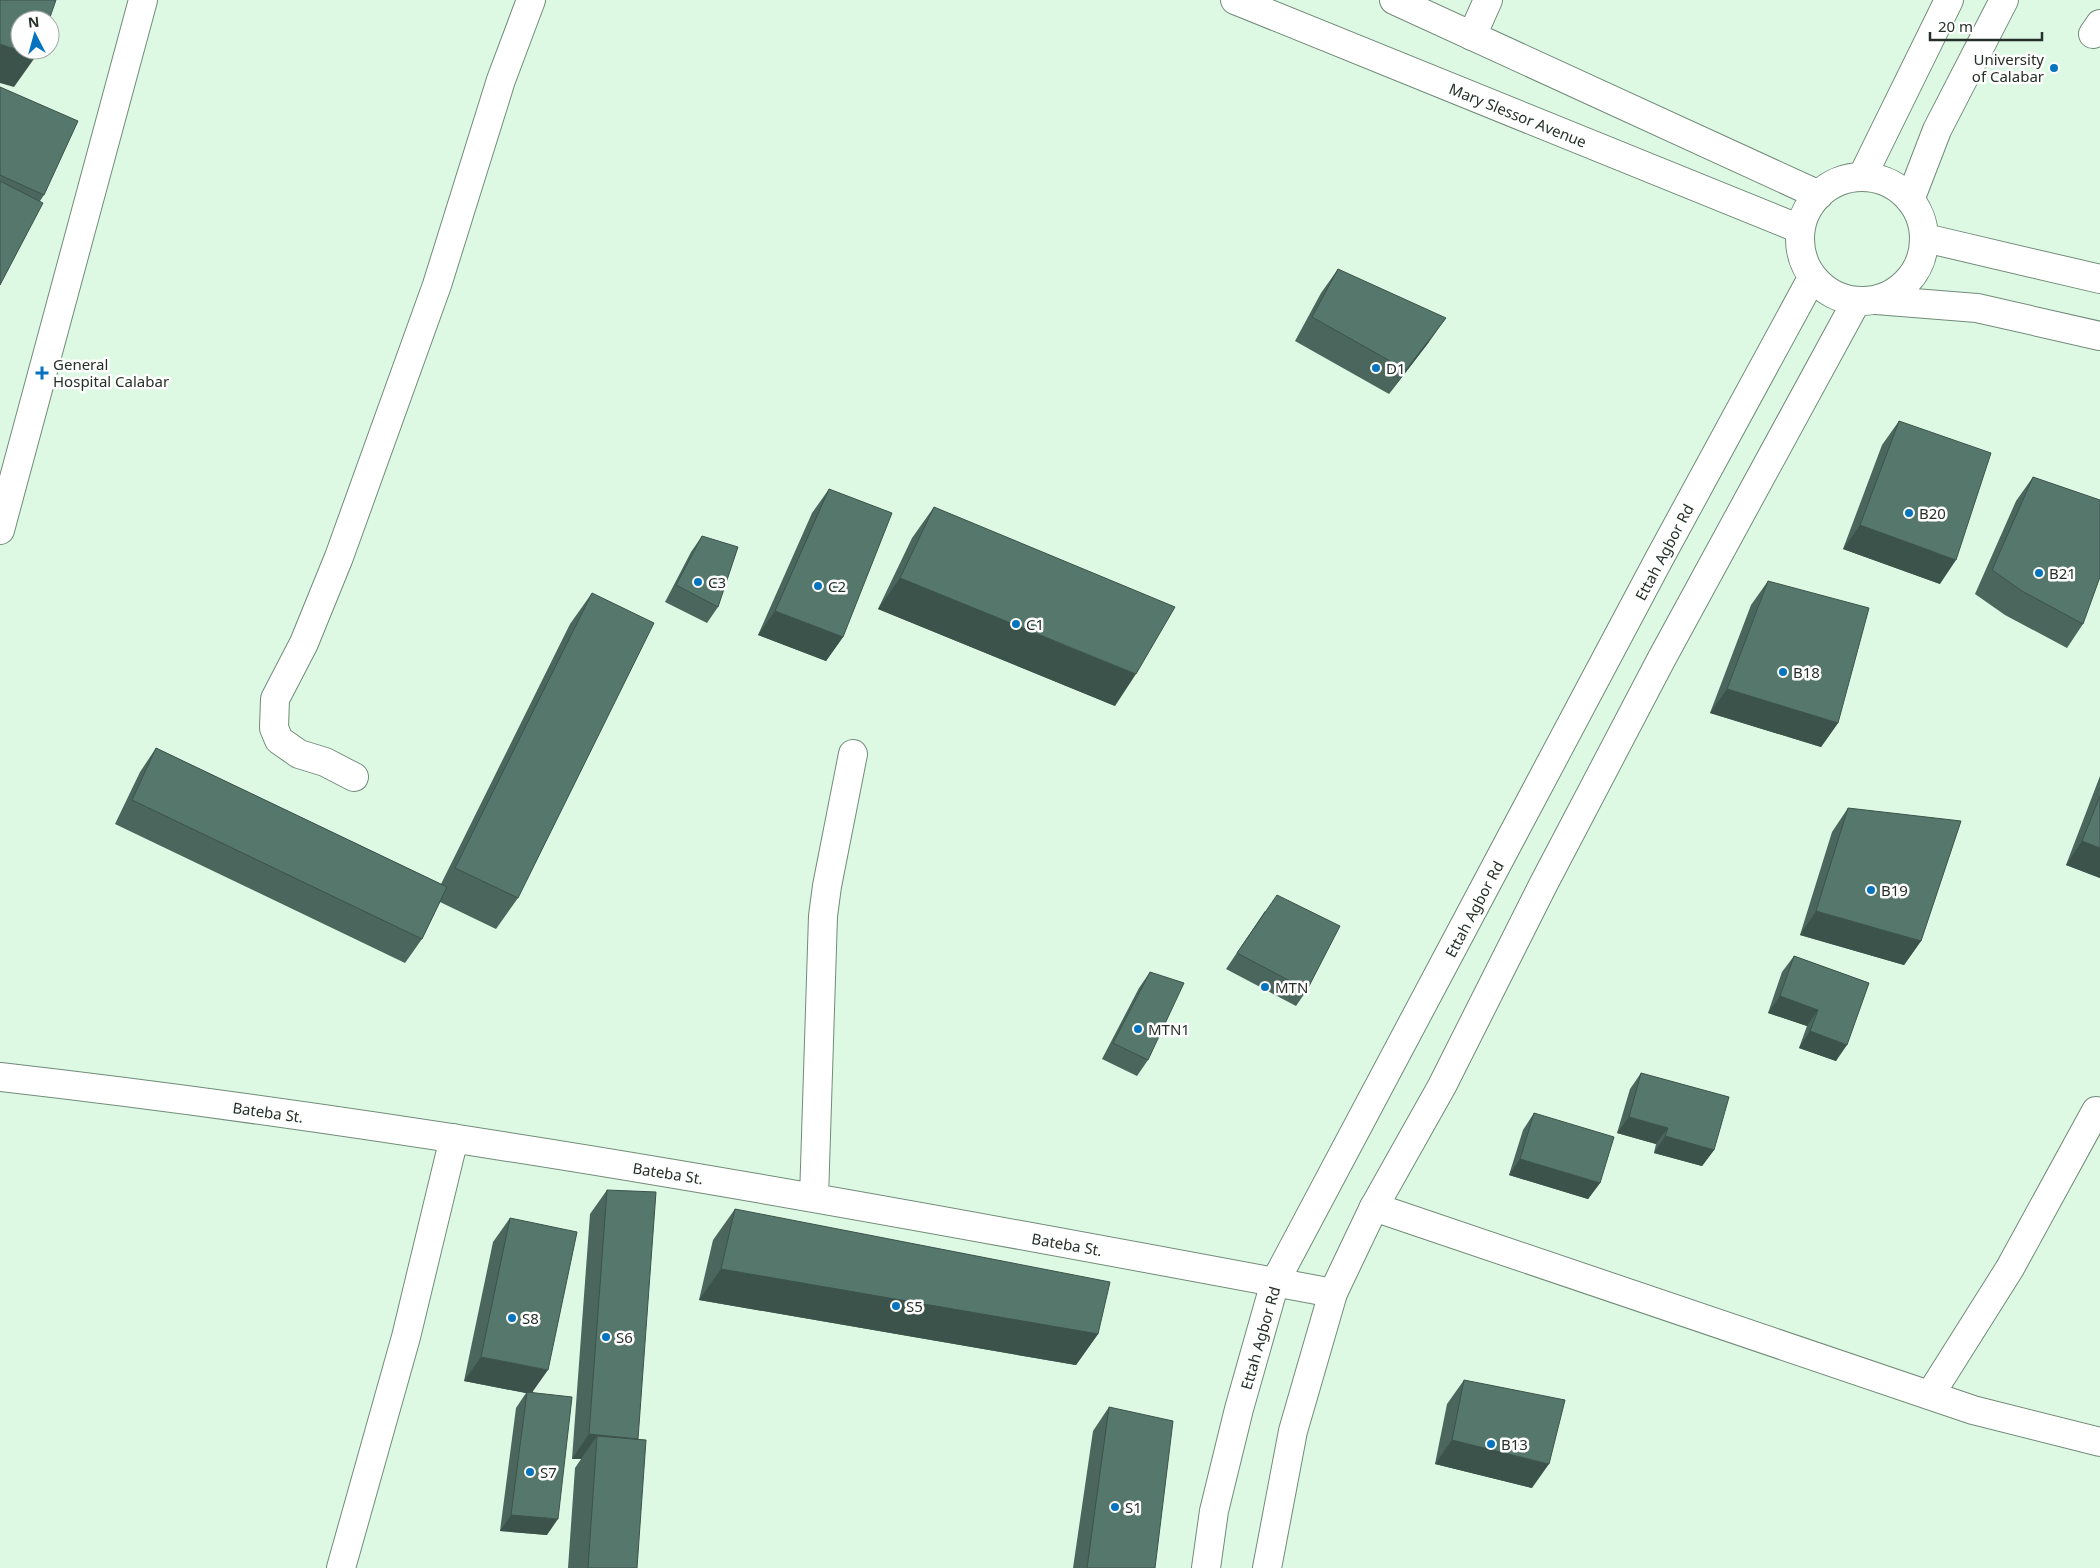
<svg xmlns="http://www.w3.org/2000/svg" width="2100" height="1568" viewBox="0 0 2100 1568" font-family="'Noto Sans',sans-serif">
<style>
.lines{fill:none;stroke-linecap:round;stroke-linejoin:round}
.minor-casing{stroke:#718b78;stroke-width:30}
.major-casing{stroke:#718b78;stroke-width:30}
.minor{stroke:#fff;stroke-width:28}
.major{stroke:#fff;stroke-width:28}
.wall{fill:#4a665d}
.shaded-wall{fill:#3c534c}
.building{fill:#56776c;stroke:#3c534c}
.poi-dot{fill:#0573bd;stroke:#fefefe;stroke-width:2}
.labels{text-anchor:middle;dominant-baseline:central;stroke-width:5;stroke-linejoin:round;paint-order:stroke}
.poi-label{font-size:15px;fill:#253028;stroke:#fefefe;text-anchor:start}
.street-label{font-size:15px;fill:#253028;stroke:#fefefe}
</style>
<rect width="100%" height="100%" fill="#ddf9e4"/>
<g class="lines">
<defs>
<path id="minor" d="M 2093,34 L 2100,24
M 1472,36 L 1488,0
M 1925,238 L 2100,279
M 1876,300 L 1977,308 L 2100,336
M 0,530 L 143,0
M 354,777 L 325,762 L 299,754 L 279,740 L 274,728 L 275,699 L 304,643 L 339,557 L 437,285 L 501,80 L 531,0
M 0,1077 C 447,1128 891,1210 1333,1293
M 814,1198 L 823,916 L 827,886 L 853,754
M 1374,1207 L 1973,1410 L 2100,1442
M 1930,1395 L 2010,1268 L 2096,1111
M 341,1568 L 406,1337 L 454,1138"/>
<path id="major" d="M 1235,0 L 1800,229
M 1394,0 L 1819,195
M1800 239a62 62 0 1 1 124 0a62 62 0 1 1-124 0Z
M 1862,177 L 1949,0
M 1910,200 L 1937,130 L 2004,0
M 1206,1568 L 1214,1511 L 1239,1409 L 1275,1282 L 1658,561 L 1812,278
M 1267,1568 L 1293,1431 L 1333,1293 L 1374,1207 L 1442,1086 L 1543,885 L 1662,658 L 1856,302"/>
</defs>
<!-- minor casing -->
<use href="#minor" class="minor-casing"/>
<!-- major casing -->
<use href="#major" class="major-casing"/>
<!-- minor -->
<use href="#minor" class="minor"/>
<!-- major -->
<use href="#major" class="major"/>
</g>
<!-- wall -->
<path class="wall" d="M 0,87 L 44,195 L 40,201 L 0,285 Z
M 1338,269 L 1429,342 L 1389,394 L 1295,341 L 1321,293 Z
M 1899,421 L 1940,584 L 1843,549 L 1882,445 Z
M 2033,477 L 2083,624 L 2067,648 L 2005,615 L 1975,594 L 2016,501 Z
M 829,489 L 843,637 L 826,661 L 758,635 L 812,513 Z
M 934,507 L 1115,706 L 878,609 L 912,538 Z
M 702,536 L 718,607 L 707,623 L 665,602 L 691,552 Z
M 1768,581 L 1838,723 L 1821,747 L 1710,713 L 1751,605 Z
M 592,593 L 518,898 L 496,929 L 440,902 L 422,939 L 405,963 L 115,824 L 140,772 L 156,748 L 441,884 L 570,624 Z
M 2100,776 L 2100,878 L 2066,865 Z
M 1848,808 L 1921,941 L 1904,965 L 1800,935 L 1832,832 Z
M 1265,911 L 1307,990 L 1296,1006 L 1226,969 Z
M 1794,956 L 1869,983 L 1836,1061 L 1799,1048 L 1807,1026 L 1768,1013 L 1782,972 Z
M 1150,972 L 1148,1060 L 1137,1076 L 1102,1059 L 1139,988 Z
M 1641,1073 L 1714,1150 L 1702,1166 L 1654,1153 L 1656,1144 L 1617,1133 L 1630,1089 Z
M 1534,1113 L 1600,1183 L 1588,1199 L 1509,1175 L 1523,1130 Z
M 607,1190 L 638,1439 L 637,1568 L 568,1568 L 575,1468 L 581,1459 L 572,1459 L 590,1214 Z
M 735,1209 L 1098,1334 L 1076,1365 L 699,1300 L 713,1240 Z
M 510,1218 L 533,1392 L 547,1535 L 500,1531 L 516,1408 L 526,1393 L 464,1381 L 493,1242 Z
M 1464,1380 L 1532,1488 L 1435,1464 L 1447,1404 Z
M 1109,1407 L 1155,1568 L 1073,1568 L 1093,1431 Z"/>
<!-- shaded-wall -->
<path class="shaded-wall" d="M 0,44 L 36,56 L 14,87 L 0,83 Z
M 1446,318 L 1429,342 L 1389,394 L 1406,370 Z
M 1860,525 L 1956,560 L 1940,584 L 1843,549 Z
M 900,578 L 1136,674 L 1115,706 L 878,609 Z
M 775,611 L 843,637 L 826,661 L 758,635 Z
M 1727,689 L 1838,723 L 1821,747 L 1710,713 Z
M 2082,841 L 2100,848 L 2100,878 L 2066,865 Z
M 1816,911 L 1921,941 L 1904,965 L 1800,935 Z
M 1780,996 L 1818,1010 L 1807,1026 L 1768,1013 Z
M 1810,1031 L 1847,1045 L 1836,1061 L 1799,1048 Z
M 1629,1117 L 1668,1128 L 1656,1144 L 1617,1133 Z
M 1665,1136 L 1714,1150 L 1702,1166 L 1654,1153 Z
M 1520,1159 L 1600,1183 L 1588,1199 L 1509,1175 Z
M 721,1269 L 1098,1334 L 1076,1365 L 699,1300 Z
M 481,1357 L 548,1370 L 531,1394 L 527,1392 L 526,1393 L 464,1381 Z
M 589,1434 L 638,1439 L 597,1436 L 581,1459 L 572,1459 Z
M 1452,1440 L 1549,1464 L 1532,1488 L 1435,1464 Z
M 511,1515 L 558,1519 L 547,1535 L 500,1531 Z"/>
<!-- building -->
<path class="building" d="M 0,0 L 56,0 L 49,20 L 20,20 L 20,50 L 38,50 L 36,56 L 0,44 Z
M 0,87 L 78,121 L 44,195 L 0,175 Z
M 0,181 L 43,203 L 0,285 Z
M 1338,269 L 1446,318 L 1406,370 L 1312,317 Z
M 1899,421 L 1991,453 L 1956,560 L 1860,525 Z
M 2033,477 L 2100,500 L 2100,577 L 2083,624 L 2022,591 L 1992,570 Z
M 829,489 L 892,513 L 843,637 L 775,611 Z
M 934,507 L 1175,607 L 1136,674 L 900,578 Z
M 702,536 L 738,547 L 718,607 L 676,585 Z
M 1768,581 L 1869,608 L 1838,723 L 1727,689 Z
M 592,593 L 654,623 L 518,898 L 455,868 Z
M 156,748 L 447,887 L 422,939 L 132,800 Z
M 2100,796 L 2100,848 L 2082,841 Z
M 1848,808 L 1961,821 L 1921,941 L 1816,911 Z
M 1277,895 L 1340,926 L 1307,990 L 1237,953 Z
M 1794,956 L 1869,983 L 1847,1045 L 1810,1031 L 1818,1010 L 1780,996 Z
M 1150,972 L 1184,983 L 1148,1060 L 1113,1043 Z
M 1641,1073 L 1729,1097 L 1714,1150 L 1665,1136 L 1668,1128 L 1629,1117 Z
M 1534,1113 L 1614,1137 L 1600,1183 L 1520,1159 Z
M 607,1190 L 656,1192 L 638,1439 L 589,1434 Z
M 735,1209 L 1110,1282 L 1098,1334 L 721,1269 Z
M 510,1218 L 577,1232 L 548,1370 L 481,1357 Z
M 1464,1380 L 1565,1400 L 1549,1464 L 1452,1440 Z
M 527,1392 L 572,1397 L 558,1519 L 511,1515 Z
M 1109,1407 L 1173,1421 L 1155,1568 L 1087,1568 Z
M 597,1436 L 646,1440 L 637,1568 L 588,1568 Z"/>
<!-- markers -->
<g class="poi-dot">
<circle cx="2054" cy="68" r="5"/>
<circle cx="1376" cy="368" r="5"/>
<path d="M39.5 365.5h5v5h5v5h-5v5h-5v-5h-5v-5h5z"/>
<circle cx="1909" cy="513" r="5"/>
<circle cx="2039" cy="573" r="5"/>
<circle cx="698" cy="582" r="5"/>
<circle cx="818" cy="586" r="5"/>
<circle cx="1016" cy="624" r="5"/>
<circle cx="1783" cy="672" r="5"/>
<circle cx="1871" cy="890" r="5"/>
<circle cx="1265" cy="987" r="5"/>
<circle cx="1138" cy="1029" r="5"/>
<circle cx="896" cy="1306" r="5"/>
<circle cx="512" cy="1318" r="5"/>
<circle cx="606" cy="1337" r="5"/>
<circle cx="1491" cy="1444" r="5"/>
<circle cx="530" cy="1472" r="5"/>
<circle cx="1115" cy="1507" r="5"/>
</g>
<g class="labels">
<!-- poi labels -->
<g class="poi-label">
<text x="2044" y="59" text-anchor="end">University<tspan x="2044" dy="17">of Calabar</tspan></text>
<text x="53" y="364">General<tspan x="53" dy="17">Hospital Calabar</tspan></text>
<text x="1386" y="368">D1</text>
<text x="1919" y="513">B20</text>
<text x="2049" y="573">B21</text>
<text x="708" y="582">C3</text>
<text x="828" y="586">C2</text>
<text x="1026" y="624">C1</text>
<text x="1793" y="672">B18</text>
<text x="1881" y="890">B19</text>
<text x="1275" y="987">MTN</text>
<text x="1148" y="1029">MTN1</text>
<text x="906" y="1306">S5</text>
<text x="522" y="1318">S8</text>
<text x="616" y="1337">S6</text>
<text x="1501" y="1444">B13</text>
<text x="540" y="1472">S7</text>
<text x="1125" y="1507">S1</text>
</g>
<!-- street labels -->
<g class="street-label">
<text transform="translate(1518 115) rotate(22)">Mary Slessor Avenue</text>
<text transform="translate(1664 552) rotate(-62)">Ettah Agbor Rd</text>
<text transform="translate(1474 909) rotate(-62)">Ettah Agbor Rd</text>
<text transform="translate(268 1112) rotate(8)">Bateba St.</text>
<text transform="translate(668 1173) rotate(9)">Bateba St.</text>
<text transform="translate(1067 1244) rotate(10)">Bateba St.</text>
<text transform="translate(1260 1338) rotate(-74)">Ettah Agbor Rd</text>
</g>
</g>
<!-- north arrow -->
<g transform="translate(35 35) rotate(354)"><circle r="24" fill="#fefefe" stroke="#a7aca8"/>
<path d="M0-4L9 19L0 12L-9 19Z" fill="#0573bd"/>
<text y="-8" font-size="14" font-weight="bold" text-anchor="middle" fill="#253028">N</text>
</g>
<!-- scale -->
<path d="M1930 32v8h112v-8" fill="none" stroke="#253028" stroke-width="2.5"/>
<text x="1938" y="32" font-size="15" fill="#253028" stroke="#fefefe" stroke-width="4" paint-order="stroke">20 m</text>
</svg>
